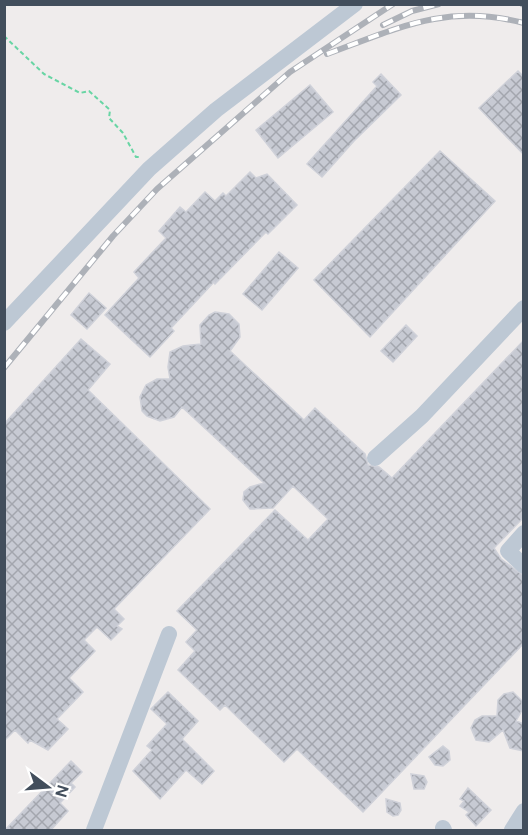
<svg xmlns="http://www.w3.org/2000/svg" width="528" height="835" viewBox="0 0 528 835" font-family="'DM Sans',sans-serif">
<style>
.building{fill:url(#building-cross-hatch);stroke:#cfd1d9;stroke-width:1.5}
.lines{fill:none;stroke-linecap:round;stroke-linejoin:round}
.path{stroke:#68d5a4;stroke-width:2;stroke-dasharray:4.5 3;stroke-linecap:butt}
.minor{stroke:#bdc8d4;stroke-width:16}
.rail-casing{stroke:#adb1b8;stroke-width:6}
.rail{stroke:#fff;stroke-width:4;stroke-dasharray:11;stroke-linecap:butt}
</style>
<defs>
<pattern id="building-cross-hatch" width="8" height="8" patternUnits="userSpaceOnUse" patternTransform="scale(1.5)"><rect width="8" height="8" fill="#c7cad3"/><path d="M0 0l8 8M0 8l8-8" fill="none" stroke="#a3a6ae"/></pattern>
</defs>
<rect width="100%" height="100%" fill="#efecec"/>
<!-- building -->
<path class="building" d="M 518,71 L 524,77 L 524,155 L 479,108 Z
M 381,74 L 401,95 L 354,141 L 322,177 L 307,164 L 377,86 L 373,82 Z
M 310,85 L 333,112 L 278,158 L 256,130 Z
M 440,151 L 495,201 L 370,337 L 314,280 Z
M 250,172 L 256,178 L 267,174 L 297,205 L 268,234 L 266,232 L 215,284 L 214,282 L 171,328 L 174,331 L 150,357 L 105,315 L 139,278 L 134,272 L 166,238 L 159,231 L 180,207 L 186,212 L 205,192 L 215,201 L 223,193 L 226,196 Z
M 279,252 L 298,268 L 262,310 L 243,294 Z
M 89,293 L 106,308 L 87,329 L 71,315 Z
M 215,312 L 229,314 L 239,324 L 240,337 L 230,351 L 304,420 L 315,408 L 365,454 L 368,465 L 379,467 L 392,478 L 524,340 L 524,517 L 494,548 L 501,559 L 524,576 L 524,643 L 363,812 L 297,749 L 284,762 L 225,705 L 220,710 L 178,670 L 195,651 L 186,642 L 197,630 L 177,611 L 275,510 L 308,540 L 328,519 L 293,486 L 273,508 L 250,509 L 243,500 L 244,492 L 250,487 L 264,483 L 182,407 L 174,417 L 160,421 L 147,416 L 142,411 L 140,397 L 146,385 L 157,379 L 170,379 L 168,367 L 170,352 L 183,346 L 201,344 L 200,325 L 209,315 Z
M 406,325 L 417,336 L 393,362 L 381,351 Z
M 81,339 L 110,364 L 88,390 L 210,509 L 114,609 L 124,619 L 117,626 L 122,629 L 111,640 L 97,627 L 84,640 L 95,651 L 69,678 L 83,692 L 57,719 L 68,729 L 48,750 L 30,740 L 28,743 L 15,730 L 4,741 L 4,424 Z
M 168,692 L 198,721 L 182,739 L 214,771 L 202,784 L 186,770 L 160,799 L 133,771 L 152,750 L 147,746 L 167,724 L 151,709 Z
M 513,692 L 522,701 L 522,710 L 516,721 L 524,724 L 524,751 L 510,748 L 503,730 L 489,742 L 476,740 L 471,728 L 475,720 L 482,716 L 497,716 L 498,700 L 504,694 Z
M 443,746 L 449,751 L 450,760 L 443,766 L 435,765 L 429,757 Z
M 71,761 L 82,772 L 71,783 L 75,787 L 60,803 L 68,811 L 50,831 L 4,831 Z
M 411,774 L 424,776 L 427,782 L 424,789 L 414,789 Z
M 468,788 L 491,810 L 476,826 L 466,815 L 469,812 L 460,806 L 464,801 L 460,799 Z
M 386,799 L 400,803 L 401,810 L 398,815 L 393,816 L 387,812 Z"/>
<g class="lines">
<!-- path -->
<path class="path" d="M 4,36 L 44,74 L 80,93 L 89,91 L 110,110 L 109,118 L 123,133 L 136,157 L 140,157"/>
<!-- minor -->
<path class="minor" d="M 4,323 L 149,169 L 216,110 L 355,4
M 375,458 L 422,416 L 524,308
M 524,533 L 508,551 L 524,566
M 443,828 L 444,830
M 94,830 L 169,634
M 512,830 L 524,811"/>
<defs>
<path id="rail" d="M 522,4 L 524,5
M 383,25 L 412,11 L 439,4
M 327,54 C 398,28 446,3 524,23
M 4,368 L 113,236 L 157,189 L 290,72 L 393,4"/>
</defs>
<!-- rail casing -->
<use href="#rail" class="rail-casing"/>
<!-- rail -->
<use href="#rail" class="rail"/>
</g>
<!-- border -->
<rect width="528" height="835" fill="none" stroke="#424e5c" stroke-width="12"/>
<!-- north arrow -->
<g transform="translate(48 787) rotate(106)" stroke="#ffffff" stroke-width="4.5" paint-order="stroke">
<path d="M0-4.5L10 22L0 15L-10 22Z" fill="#424e5c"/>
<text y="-9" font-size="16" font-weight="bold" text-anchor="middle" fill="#424e5c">N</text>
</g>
</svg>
